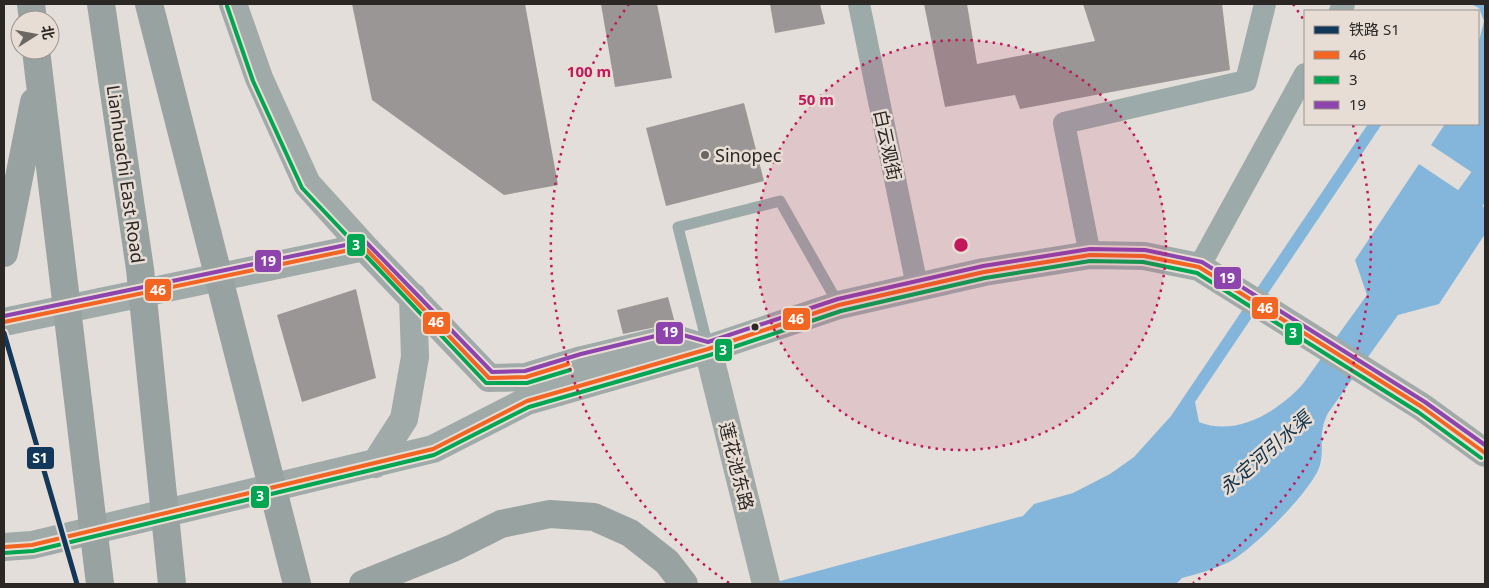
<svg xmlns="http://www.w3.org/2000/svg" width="1489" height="588" viewBox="0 0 1489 588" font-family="'Noto Sans','Noto Sans SC',sans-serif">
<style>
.water{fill:#84b6dc}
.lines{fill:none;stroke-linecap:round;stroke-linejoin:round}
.canal{stroke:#84b6dc;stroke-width:29}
.building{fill:#999695}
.lane{stroke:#9caaa9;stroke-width:11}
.street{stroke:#9caaa9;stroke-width:22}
.secondary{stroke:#9faaa9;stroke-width:28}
.highway{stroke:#98a2a0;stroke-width:28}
.highway-bridge{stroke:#98a2a0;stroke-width:28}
.bus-1-casing{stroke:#e7ddd5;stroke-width:8}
.bus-2-casing{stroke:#e7ddd5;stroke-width:8}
.bus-3-casing{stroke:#e7ddd5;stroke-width:8}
.bus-1{stroke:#f26522;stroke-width:4}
.bus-2{stroke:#00a651;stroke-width:4}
.bus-3{stroke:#8e44ad;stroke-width:4}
.rail-1-casing{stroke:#e7ddd5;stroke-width:9}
.rail-1{stroke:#11385b;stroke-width:5}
.ring{fill:none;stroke:#c2185b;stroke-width:2.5;stroke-dasharray:2.5 5}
.poi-dot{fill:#6b6764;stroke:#e7ddd5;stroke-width:2}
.bus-dot{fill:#2b2725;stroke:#e7ddd5;stroke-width:2}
.labels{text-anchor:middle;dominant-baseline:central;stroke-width:5;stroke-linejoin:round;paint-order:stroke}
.street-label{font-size:18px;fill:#2b2725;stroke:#e7ddd5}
.poi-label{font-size:18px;fill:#2b2725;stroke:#e7ddd5;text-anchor:start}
.water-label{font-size:19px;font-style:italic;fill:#113249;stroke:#e7ddd5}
.centre{fill:#c2185b;stroke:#e7ddd5;stroke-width:2.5}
.ring-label{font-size:15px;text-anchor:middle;font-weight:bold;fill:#c2185b;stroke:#e7ddd5;stroke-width:5;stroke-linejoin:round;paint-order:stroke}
.line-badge{stroke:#e7ddd5;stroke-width:2}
.badge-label{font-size:14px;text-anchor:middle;font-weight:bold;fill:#fff}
</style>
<rect width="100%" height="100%" fill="#e3ded9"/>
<!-- water -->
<path class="water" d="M 1471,4 L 1485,4 L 1485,181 L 1431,145 L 1445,124 L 1478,124 L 1478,45 L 1484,21 L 1479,8 Z
M 1368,124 L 1382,124 L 1195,402 L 1199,422 C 1236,437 1277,412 1302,385 L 1367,295 L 1355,260 L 1419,164 L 1485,208 L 1485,234 L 1439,304 L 1398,315 L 1328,413 C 1317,435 1325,445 1320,465 C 1313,490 1252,550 1229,562 C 1214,569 1198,574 1182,578 L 1176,584 L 769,584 L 1023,516 L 1034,504 L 1073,493 L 1110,474 L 1134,457 L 1171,416 Z"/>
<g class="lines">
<!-- canal -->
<path class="canal" d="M 1447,230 L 1485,178"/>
</g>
<!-- building -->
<path class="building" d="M 352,4 L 525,4 L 558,185 L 504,195 L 372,100 Z
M 601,4 L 657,4 L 672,78 L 615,87 Z
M 770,4 L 820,4 L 825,24 L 775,33 Z
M 924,4 L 967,4 L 977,64 L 1095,41 L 1083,4 L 1222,4 L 1230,70 L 1020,109 L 1015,95 L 945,107 Z
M 744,103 L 764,181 L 666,206 L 646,128 Z
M 356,289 L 376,378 L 302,402 L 277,315 Z
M 668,297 L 675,323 L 623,334 L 617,310 Z"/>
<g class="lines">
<!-- lane -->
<path class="lane" d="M 708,347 L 678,227 L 780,201 L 839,305"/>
<!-- street -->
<path class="street" d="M 859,4 L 917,286
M 1340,11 L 1344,4
M 1090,255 L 1064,123 L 1246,81 L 1265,4
M 1199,267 L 1305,74"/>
<!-- secondary -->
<path class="secondary" d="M 233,4 L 259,78 L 307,184 L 364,247 L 489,378 L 526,377 L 582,360 L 673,338 L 708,349
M 4,322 L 364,247
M 708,349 L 766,584
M 375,464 L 404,419 L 415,357 L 413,297
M 4,547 L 32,545 L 433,449 L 527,401 L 708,349 L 839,305 L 984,272 L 1090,255 L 1144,256 L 1199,267 L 1422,407 L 1485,453"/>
<!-- highway -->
<path class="highway" d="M 31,4 L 33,20
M 363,584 L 453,548 L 501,524 L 550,514 L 594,517 L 630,533 L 667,562 L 684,584"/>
<!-- highway-bridge -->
<path class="highway-bridge" d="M 101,4 L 140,269 L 172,584
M 149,4 L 297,584
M 36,50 L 100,584
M 4,253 L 34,102"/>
<defs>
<path id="bus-1" d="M 4,322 L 364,247 L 489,378 L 526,377 L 568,364
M 4,547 L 32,545 L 433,449 L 527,401 L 708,349 L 839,305 L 984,272 L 1090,255 L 1144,256 L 1199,267 L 1422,407 L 1485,453"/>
<path id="bus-2" d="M 227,6 L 253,81 L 302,188 L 486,383 L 527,383 L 570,370
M 4,553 L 33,551 L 434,455 L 529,407 L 710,355 L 841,311 L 985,278 L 1090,261 L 1143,262 L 1197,273 L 1418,412 L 1481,458"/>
<path id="bus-3" d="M 4,316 L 365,241 L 492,372 L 525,371 L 581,354 L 672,332 L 708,342 L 838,299 L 983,266 L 1090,249 L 1145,250 L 1202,262 L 1425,402 L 1485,445"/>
</defs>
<!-- bus-1 casing -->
<use href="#bus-1" class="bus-1-casing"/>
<!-- bus-2 casing -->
<use href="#bus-2" class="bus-2-casing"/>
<!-- bus-3 casing -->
<use href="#bus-3" class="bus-3-casing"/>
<!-- bus-1 -->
<use href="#bus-1" class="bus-1"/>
<!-- bus-2 -->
<use href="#bus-2" class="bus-2"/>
<!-- bus-3 -->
<use href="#bus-3" class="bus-3"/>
<defs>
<path id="rail-1" d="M 4,333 L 77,584"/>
</defs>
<!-- rail-1 casing -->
<use href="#rail-1" class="rail-1-casing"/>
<!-- rail-1 -->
<use href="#rail-1" class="rail-1"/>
</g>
<!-- distance rings -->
<circle cx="961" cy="245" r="205" fill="#c2185b" fill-opacity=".12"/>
<g class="ring">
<circle cx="961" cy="245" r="205"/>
<path d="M729 583A410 410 0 0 1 629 4M1293 4A410 410 0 0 1 1305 22M1353 125A410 410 0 0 1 1193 583"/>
</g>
<!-- markers -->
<circle class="poi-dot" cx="705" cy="155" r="5"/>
<circle class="bus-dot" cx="755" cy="327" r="4.5"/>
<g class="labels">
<!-- street labels -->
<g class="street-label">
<text transform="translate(888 145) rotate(78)">白云观街</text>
<text transform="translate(126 174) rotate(82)">Lianhuachi East Road</text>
<text transform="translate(737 466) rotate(76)">莲花池东路</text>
</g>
<!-- poi labels -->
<g class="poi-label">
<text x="715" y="155">Sinopec</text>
</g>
<!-- water labels -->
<g class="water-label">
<text transform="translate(1265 453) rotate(-41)">永定河引水渠</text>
</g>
</g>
<circle cx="961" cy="245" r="8" class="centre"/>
<g class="ring-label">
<text x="589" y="77">100 m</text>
<text x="816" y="105">50 m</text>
</g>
<g class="line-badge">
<rect x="346" y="233" width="20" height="24" rx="5" fill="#00a651"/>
<rect x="254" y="249" width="28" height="24" rx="5" fill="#8e44ad"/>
<rect x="1213" y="266" width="29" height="24" rx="5" fill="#8e44ad"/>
<rect x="144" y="278" width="28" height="24" rx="5" fill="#f26522"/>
<rect x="1251" y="296" width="28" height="24" rx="5" fill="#f26522"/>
<rect x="782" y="307" width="29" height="24" rx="5" fill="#f26522"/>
<rect x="422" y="311" width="29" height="24" rx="5" fill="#f26522"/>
<rect x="655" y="321" width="29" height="24" rx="5" fill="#8e44ad"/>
<rect x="1284" y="322" width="19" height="24" rx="5" fill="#00a651"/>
<rect x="714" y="338" width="19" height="24" rx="5" fill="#00a651"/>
<rect x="26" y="446" width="29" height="24" rx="5" fill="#11385b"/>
<rect x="250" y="485" width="20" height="24" rx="5" fill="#00a651"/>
</g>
<g class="badge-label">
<text x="356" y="250">3</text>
<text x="268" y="266">19</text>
<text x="1227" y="283">19</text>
<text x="158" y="295">46</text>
<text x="1265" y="313">46</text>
<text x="796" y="324">46</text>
<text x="436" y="327">46</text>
<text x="670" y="337">19</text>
<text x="1293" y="338">3</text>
<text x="723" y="355">3</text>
<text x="40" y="463">S1</text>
<text x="260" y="501">3</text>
</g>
<!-- border -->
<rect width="1489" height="588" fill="none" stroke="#2b2725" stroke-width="10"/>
<!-- legend -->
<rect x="1304" y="10" width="175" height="115" fill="#e7ddd5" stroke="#9c948f"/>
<rect x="1314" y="26" width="25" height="8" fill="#11385b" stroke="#9c948f"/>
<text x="1349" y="35" font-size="15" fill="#2b2725">铁路 S1</text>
<rect x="1314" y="51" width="25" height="8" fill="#f26522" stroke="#9c948f"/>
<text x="1349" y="60" font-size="15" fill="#2b2725">46</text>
<rect x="1314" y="76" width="25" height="8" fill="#00a651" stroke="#9c948f"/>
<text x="1349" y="85" font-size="15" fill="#2b2725">3</text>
<rect x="1314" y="101" width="25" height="8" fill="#8e44ad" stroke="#9c948f"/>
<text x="1349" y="110" font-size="15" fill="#2b2725">19</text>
<!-- north arrow -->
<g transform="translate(35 35) rotate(79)"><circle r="24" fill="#e7ddd5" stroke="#9c948f"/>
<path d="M0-4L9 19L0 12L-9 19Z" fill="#6b6764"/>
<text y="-8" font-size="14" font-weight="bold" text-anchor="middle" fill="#2b2725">北</text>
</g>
</svg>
